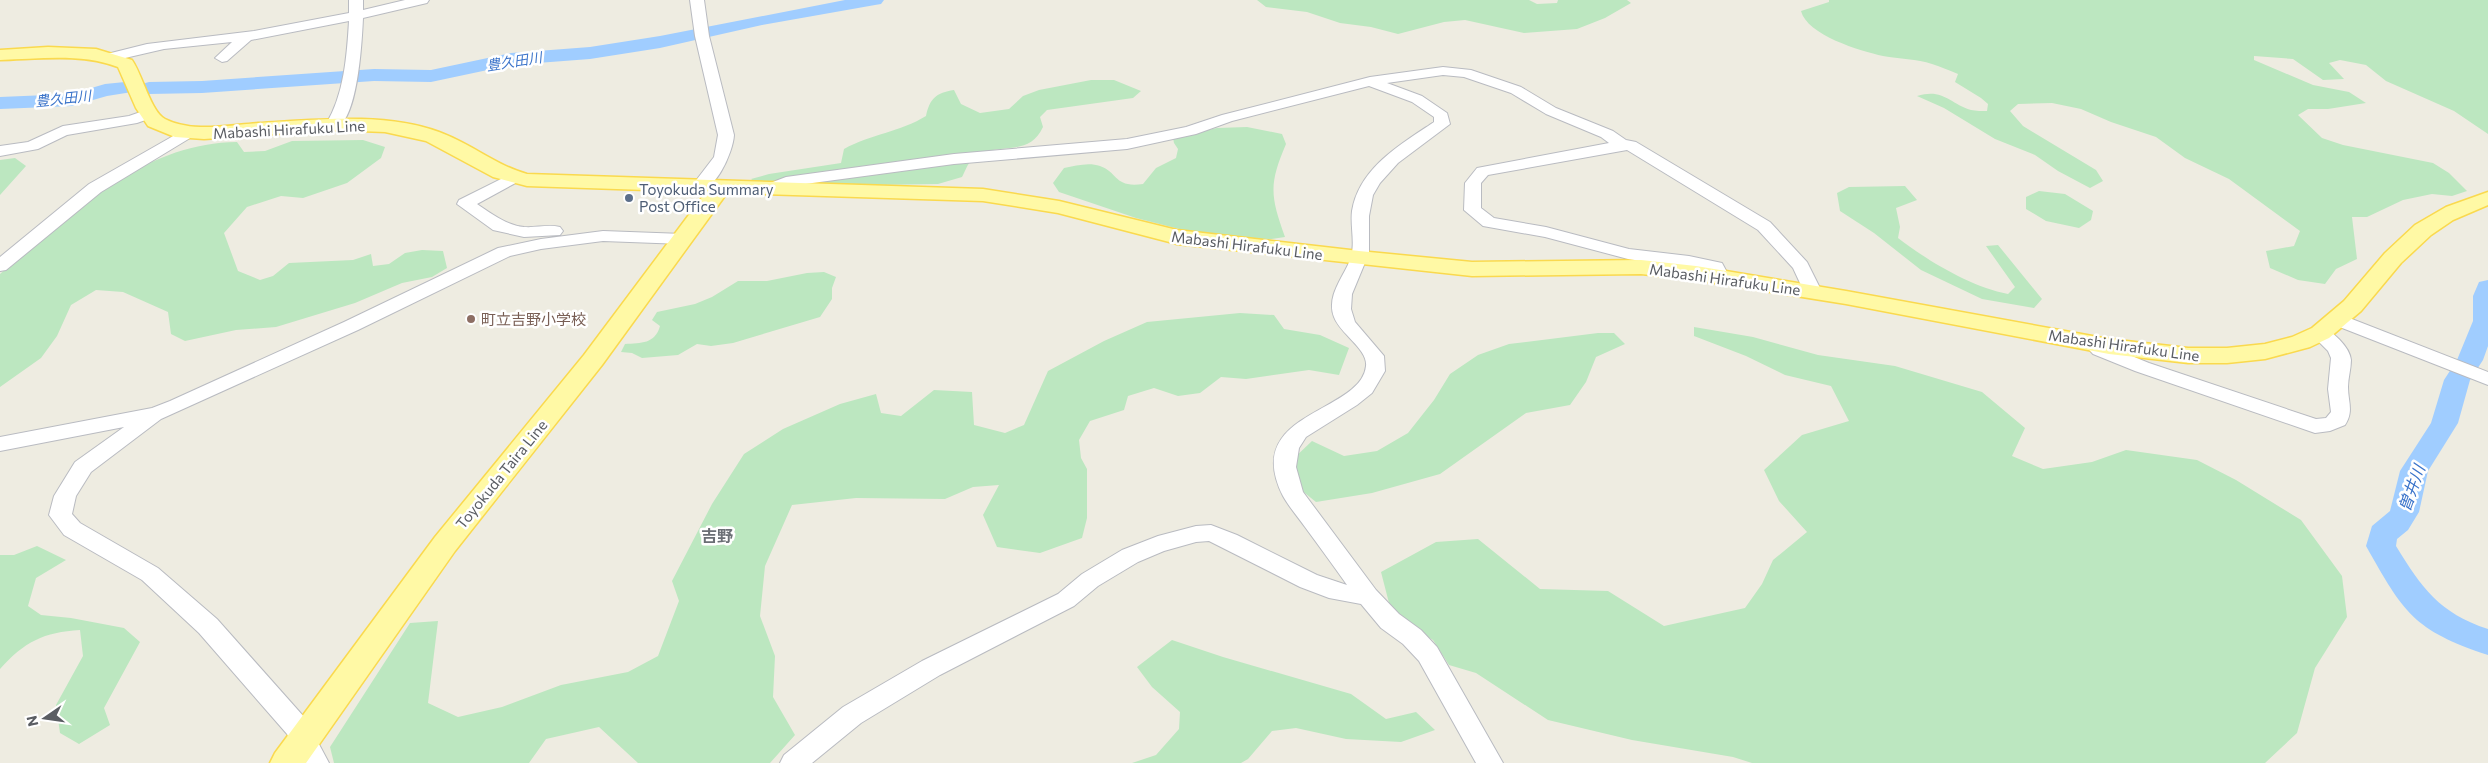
<svg xmlns="http://www.w3.org/2000/svg" width="2488" height="763" viewBox="0 0 2488 763" font-family="Commissioner,'Noto Sans JP',sans-serif">
<style>
.green{fill:#bce7c0}
.lines{fill:none;stroke-linecap:round;stroke-linejoin:round}
.river{fill:#a0cdff;fill-rule:evenodd}
.minor-casing{stroke:#b9bbc1;stroke-width:2}
.major-casing{stroke:#fad94e;stroke-width:3}
.minor{fill:#fff;fill-rule:evenodd}
.major{fill:#fff9a5;fill-rule:evenodd}
.service-dot{fill:#5c6f8a;stroke:#fff;stroke-width:2}
.education-dot{fill:#8d6e63;stroke:#fff;stroke-width:2}
.labels{text-anchor:middle;dominant-baseline:central;stroke-width:5;stroke-linejoin:round;paint-order:stroke}
.far-water-label{font-size:14px;font-style:italic;fill:#3b74ca;stroke:#fff}
.street-label{font-size:15px;fill:#5a5d63;stroke:#fff}
.service-label{font-size:15px;fill:#4e5e75;stroke:#fff;text-anchor:start}
.education-label{font-size:15px;fill:#785e54;stroke:#fff;text-anchor:start}
.water-label{font-size:16px;font-style:italic;fill:#3b74ca;stroke:#fff}
.neighbourhood-label{font-size:16px;font-weight:bold;fill:#6b6f75;stroke:#fff}
</style>
<rect width="100%" height="100%" fill="#eeece1"/>
<!-- green -->
<path class="green" d="M 1257,0 L 1529,0 L 1537,4 L 1557,3 L 1558,0 L 1627,0 L 1631,3 L 1605,18 L 1577,29 L 1524,33 L 1465,20 L 1444,22 L 1398,34 L 1371,27 L 1340,23 L 1307,12 L 1266,7 Z
M 1829,0 L 2488,0 L 2488,134 L 2454,111 L 2386,81 L 2366,65 L 2340,60 L 2329,63 L 2344,79 L 2323,80 L 2293,59 L 2254,56 L 2254,60 L 2313,85 L 2349,92 L 2366,103 L 2328,109 L 2308,109 L 2298,115 L 2322,138 L 2343,145 L 2433,163 L 2449,173 L 2467,191 L 2452,196 L 2432,194 L 2403,200 L 2367,217 L 2352,217 L 2357,259 L 2336,269 L 2325,284 L 2298,280 L 2270,268 L 2266,251 L 2294,246 L 2300,231 L 2229,179 L 2185,158 L 2156,137 L 2111,122 L 2081,109 L 2052,103 L 2018,104 L 2010,111 L 2023,126 L 2096,170 L 2103,181 L 2090,188 L 2058,171 L 2035,155 L 1995,139 L 1944,108 L 1917,96 C 1943,88 1949,103 1971,110 C 1976,111 1982,111 1987,111 L 1988,104 L 1981,98 L 1955,82 L 1958,74 C 1949,70 1941,67 1932,64 C 1917,59 1899,59 1883,56 C 1860,51 1807,35 1801,11 L 1829,2 Z
M 1091,80 L 1114,80 L 1141,91 L 1133,98 L 1047,110 L 1040,117 L 1043,127 C 1028,160 994,139 972,160 C 967,164 965,172 962,177 L 938,184 L 805,186 L 786,181 L 756,183 L 751,179 L 769,174 L 841,163 L 844,149 C 871,134 900,132 926,116 C 930,98 936,93 954,90 L 961,104 L 980,113 L 1009,109 L 1023,96 L 1039,90 Z
M 1247,127 L 1282,134 L 1286,144 C 1269,184 1270,195 1285,237 L 1258,241 L 1191,232 L 1136,218 L 1059,192 L 1053,183 L 1064,168 C 1076,166 1088,162 1100,166 C 1119,173 1114,188 1143,184 L 1156,168 L 1176,158 L 1178,149 L 1174,143 L 1173,138 L 1217,128 Z
M 363,140 L 385,147 L 381,158 L 347,183 L 303,198 L 281,196 L 247,207 L 224,233 L 238,271 L 260,280 L 273,276 L 289,263 L 353,260 L 371,254 L 373,266 L 389,264 L 405,253 L 422,250 L 443,251 L 447,268 L 432,277 L 402,283 L 355,303 L 276,327 L 236,330 L 185,341 L 171,334 L 168,312 L 123,292 L 96,290 L 71,305 L 57,336 L 41,358 L 0,387 L 0,274 C 68,216 141,143 237,142 L 244,152 L 265,151 L 292,141 Z
M 15,158 L 26,166 L 0,195 L 0,160 Z
M 1905,186 L 1917,200 L 1896,208 L 1900,227 L 1898,238 C 1928,261 1971,287 2008,294 L 2015,287 L 1986,246 L 1998,245 L 2042,299 L 2034,308 L 1982,299 L 1921,270 L 1874,233 L 1840,211 L 1837,193 L 1849,187 Z
M 2039,191 L 2065,194 L 2093,211 L 2091,220 L 2079,228 L 2046,221 L 2026,209 L 2026,197 Z
M 824,272 L 836,277 L 832,288 L 832,299 L 820,317 L 733,343 L 711,346 L 697,344 L 678,355 L 642,358 L 632,353 L 621,352 L 625,344 C 641,343 655,344 660,326 L 652,320 L 657,312 L 695,304 L 712,297 L 738,281 L 767,281 L 807,273 Z
M 1240,313 L 1274,315 L 1284,329 L 1320,335 L 1349,348 L 1339,375 L 1309,370 L 1246,379 L 1221,377 L 1200,393 L 1178,396 L 1154,388 L 1128,396 L 1124,410 L 1090,421 L 1079,440 L 1081,458 L 1087,469 L 1087,518 L 1082,538 L 1040,553 L 997,547 L 983,515 L 999,485 L 973,487 L 945,499 L 856,498 L 792,505 L 765,566 L 760,616 L 775,656 L 773,697 L 795,735 L 770,763 L 638,763 L 599,727 L 546,739 L 529,763 L 334,763 L 330,747 L 410,623 L 438,621 L 428,703 L 458,717 L 502,707 L 561,685 L 628,672 L 658,656 L 679,601 L 672,581 L 712,504 L 744,454 L 783,429 L 840,404 L 876,394 L 881,413 L 901,416 L 934,390 L 972,392 L 974,425 L 1005,433 L 1024,425 L 1048,371 L 1104,341 L 1147,322 Z
M 1694,327 L 1753,337 L 1818,355 L 1895,366 L 1982,392 L 2025,428 L 2012,456 L 2043,469 L 2092,462 L 2126,450 L 2197,460 L 2236,480 L 2301,520 L 2342,576 L 2347,617 L 2315,668 L 2297,733 L 2265,763 L 1752,763 L 1733,757 L 1632,740 L 1548,720 L 1476,673 L 1449,665 L 1433,640 L 1412,628 L 1389,603 L 1381,572 L 1436,542 L 1478,539 L 1540,589 L 1608,591 L 1664,626 L 1745,608 L 1762,584 L 1773,560 L 1807,532 L 1779,501 L 1764,470 L 1802,435 L 1849,421 L 1831,386 L 1785,375 L 1746,356 L 1694,336 Z
M 1598,333 L 1614,333 L 1625,344 L 1596,357 L 1586,382 L 1570,405 L 1526,413 L 1440,474 L 1372,493 L 1316,502 L 1296,486 L 1292,460 L 1312,441 L 1344,456 L 1377,451 L 1408,433 L 1434,400 L 1450,374 L 1478,355 L 1509,344 Z
M 37,546 L 66,560 L 36,578 L 28,606 L 41,615 L 71,618 L 124,628 L 140,642 L 104,708 L 110,725 L 79,744 L 60,733 L 56,705 L 83,656 L 80,630 C 44,632 24,642 0,669 L 0,555 L 14,555 Z
M 1172,640 L 1223,657 L 1351,694 L 1386,719 L 1416,712 L 1435,730 L 1401,742 L 1346,739 L 1296,728 L 1272,731 L 1248,759 L 1241,763 L 1132,763 L 1156,755 L 1179,729 L 1180,712 L 1152,687 L 1137,667 Z"/>
<g class="lines">
<!-- river -->
<path class="river" d="M 845,0 L 884,0 L 881,4 L 875,5 L 762,25 L 660,48 L 590,59 L 511,65 L 431,82 L 374,81 L 202,93 L 149,94 L 142,92 L 139,88 L 142,84 L 149,82 L 202,81 L 374,69 L 431,70 L 511,53 L 590,47 L 660,36 Z
M 125,82 L 132,84 L 135,88 L 132,92 L 107,96 L 72,106 L 0,109 L 0,97 L 71,94 L 105,84 Z
M 2488,280 L 2488,346 L 2483,360 L 2470,380 L 2458,423 L 2428,471 L 2419,512 L 2408,530 L 2397,539 L 2396,546 C 2422,588 2439,613 2488,629 L 2488,655 C 2413,630 2404,613 2366,546 L 2372,526 L 2390,511 L 2400,471 L 2431,423 L 2444,380 L 2457,360 L 2473,321 L 2473,296 L 2479,282 Z"/>
<defs>
<path id="minor" d="M 349,0 L 363,0 L 363,10 L 405,0 L 429,0 L 427,3 L 363,18 C 362,40 358,123 334,129 L 326,124 C 344,95 347,55 349,21 L 251,40 L 227,61 L 222,62 L 215,58 L 232,42 L 164,49 L 112,61 L 105,57 L 107,54 L 147,44 L 254,31 L 349,13 Z
M 690,0 L 704,0 L 709,36 L 734,135 C 733,153 714,196 693,191 L 691,187 L 714,157 L 718,135 L 695,36 Z
M 1443,67 L 1471,70 L 1521,87 L 1556,108 L 1613,131 L 1626,140 L 1636,142 L 1770,222 L 1807,262 L 1822,292 L 1820,296 L 1806,296 L 1793,268 L 1758,230 L 1627,150 L 1488,175 L 1481,183 L 1481,208 L 1494,218 L 1546,227 L 1629,249 L 1689,256 L 1722,263 L 1729,276 L 1726,280 L 1714,280 L 1709,271 L 1628,259 L 1545,237 L 1483,226 L 1464,210 L 1465,183 L 1477,168 L 1609,143 L 1601,137 L 1546,114 L 1511,93 L 1464,77 L 1443,75 L 1387,83 L 1422,96 L 1447,113 L 1450,124 L 1398,163 L 1380,183 L 1373,195 L 1369,216 L 1369,253 L 1352,294 L 1351,309 L 1355,322 L 1384,356 L 1385,371 L 1372,393 L 1357,405 L 1306,437 L 1299,448 L 1296,467 L 1303,492 L 1376,590 L 1399,614 L 1421,630 L 1437,647 L 1503,763 L 1476,763 L 1419,661 L 1403,644 L 1381,628 L 1361,604 L 1329,598 L 1300,587 L 1209,541 L 1196,542 L 1164,551 L 1138,562 L 1098,586 L 1074,606 L 940,675 L 861,723 L 812,763 L 780,763 L 784,755 L 843,707 L 922,661 L 1058,594 L 1082,574 L 1122,550 L 1158,536 L 1196,526 L 1211,525 L 1237,535 L 1317,575 L 1347,585 C 1333,565 1319,546 1305,527 C 1298,517 1289,507 1283,496 C 1240,411 1361,414 1366,366 C 1368,349 1340,334 1334,317 C 1326,296 1343,278 1350,260 C 1356,244 1350,227 1352,211 C 1359,168 1401,144 1434,122 L 1434,117 L 1412,102 L 1369,86 L 1232,121 L 1196,134 L 1127,149 L 954,164 L 790,186 L 771,194 L 765,193 L 763,189 L 765,185 L 786,177 L 954,154 L 1127,139 L 1186,127 L 1222,115 L 1370,77 Z
M 149,109 L 157,114 L 154,117 L 137,123 L 67,135 L 38,149 L 0,156 L 0,146 L 28,142 L 63,126 L 129,116 Z
M 189,127 L 195,129 L 197,132 L 195,135 L 101,192 L 6,270 L 0,271 L 0,257 L 89,184 Z
M 515,172 L 521,174 L 523,177 L 521,180 L 477,204 C 492,214 506,225 524,227 C 536,228 548,224 560,227 L 563,231 L 560,235 L 524,237 L 493,230 L 457,204 L 459,200 Z
M 603,231 L 683,234 L 689,235 L 692,239 L 689,243 L 683,244 L 603,241 L 541,249 L 510,256 L 358,330 L 161,419 L 91,472 L 76,496 L 72,514 L 80,523 L 158,568 L 217,619 L 305,718 L 329,763 L 302,763 L 287,734 L 199,633 L 142,580 L 64,535 L 49,515 L 54,496 L 75,462 L 124,427 L 0,451 L 0,437 L 152,408 L 170,401 L 344,322 L 498,248 L 541,239 Z
M 2339,314 L 2488,372 L 2488,385 L 2332,324 L 2330,320 L 2332,316 Z
M 2320,327 C 2332,330 2350,347 2351,360 C 2351,369 2348,378 2348,387 C 2348,402 2354,411 2345,425 L 2330,431 L 2315,433 L 2135,371 L 2093,354 L 2082,342 L 2085,338 L 2092,336 L 2099,338 L 2107,346 L 2149,363 L 2316,419 L 2326,418 L 2331,412 L 2328,389 L 2331,358 L 2328,351 L 2310,333 L 2313,329 Z"/>
<path id="major" d="M 48,47 L 96,49 L 132,60 C 142,74 151,112 165,119 C 193,133 228,125 258,123 C 314,120 385,112 439,132 C 470,143 495,165 527,174 L 983,189 L 1059,201 L 1177,230 L 1359,251 L 1472,262 L 1641,260 L 1696,266 L 1846,291 L 2109,339 L 2188,348 L 2227,348 L 2265,344 L 2292,337 L 2312,328 L 2344,301 L 2385,253 L 2415,225 L 2446,207 L 2488,192 L 2488,205 L 2453,220 L 2431,235 L 2401,263 L 2361,311 L 2329,338 L 2310,347 L 2265,359 L 2227,363 L 2188,363 L 2109,354 L 1846,304 L 1696,280 L 1641,274 L 1472,276 L 1177,244 L 1058,213 L 983,201 L 727,193 L 602,365 L 455,551 L 306,763 L 270,763 L 275,753 L 435,537 L 584,355 L 706,192 L 527,186 L 493,177 L 426,141 L 385,132 L 334,130 L 204,139 L 175,137 L 148,126 L 136,108 L 118,67 C 81,53 40,59 0,60 L 0,50 Z"/>
</defs>
<!-- minor casing -->
<use href="#minor" class="minor-casing"/>
<!-- major casing -->
<use href="#major" class="major-casing"/>
<!-- minor -->
<use href="#minor" class="minor"/>
<!-- major -->
<use href="#major" class="major"/>
</g>
<!-- markers -->
<circle class="service-dot" cx="629" cy="198" r="5"/>
<circle class="education-dot" cx="471" cy="319" r="5"/>
<g class="labels">
<!-- far-water labels -->
<g class="far-water-label">
<text transform="translate(514 61) rotate(-9)">豊久田川</text>
<text transform="translate(63 98) rotate(-6)">豊久田川</text>
</g>
<!-- street labels -->
<g class="street-label">
<text transform="translate(289 129) rotate(-3)">Mabashi Hirafuku Line</text>
<text transform="translate(1247 245) rotate(7)">Mabashi Hirafuku Line</text>
<text transform="translate(1725 279) rotate(8)">Mabashi Hirafuku Line</text>
<text transform="translate(2124 345) rotate(8)">Mabashi Hirafuku Line</text>
<text transform="translate(501 474) rotate(-51)">Toyokuda Taira Line</text>
</g>
<!-- service labels -->
<g class="service-label">
<text x="639" y="189">Toyokuda Summary<tspan x="639" dy="17">Post Office</tspan></text>
</g>
<!-- education labels -->
<g class="education-label">
<text x="481" y="319">町立吉野小学校</text>
</g>
<!-- water labels -->
<g class="water-label">
<text transform="translate(2411 488) rotate(-70)">曽井川</text>
</g>
<!-- neighbourhood labels -->
<g class="neighbourhood-label">
<text x="717" y="535">吉野</text>
</g>
</g>
<!-- north arrow -->
<g transform="translate(45 718) rotate(257)" stroke="#ffffff" stroke-width="4" paint-order="stroke">
<path d="M0-4L9 19L0 12L-9 19Z" fill="#5a5d63"/>
<text y="-8" font-size="14" font-weight="bold" text-anchor="middle" fill="#5a5d63">N</text>
</g>
</svg>
